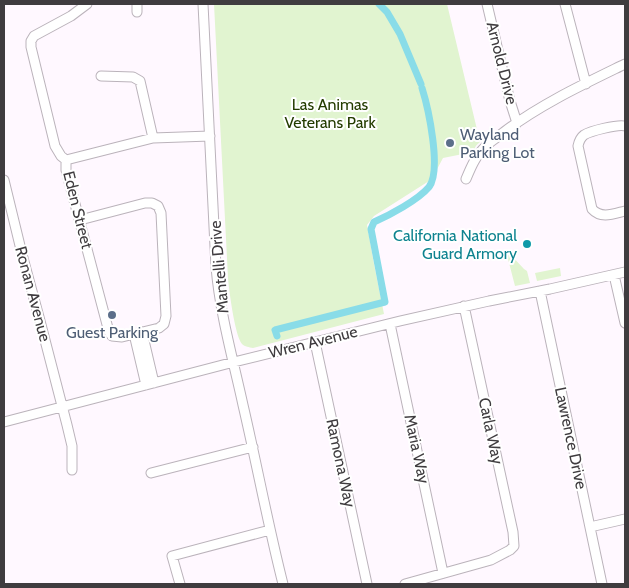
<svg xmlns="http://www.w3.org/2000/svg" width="629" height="588" viewBox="0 0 629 588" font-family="Cabin,sans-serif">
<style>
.green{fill:#e1f4d0}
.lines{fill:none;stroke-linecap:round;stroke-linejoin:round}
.canal{stroke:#89dce8;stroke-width:7}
.minor-casing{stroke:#bbb3bb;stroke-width:11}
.minor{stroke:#fff;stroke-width:9}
.service-dot{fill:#5c6f8a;stroke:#fff;stroke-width:2}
.culture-dot{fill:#0f9aa8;stroke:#fff;stroke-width:2}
.labels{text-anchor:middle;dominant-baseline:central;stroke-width:4;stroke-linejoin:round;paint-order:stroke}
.street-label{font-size:16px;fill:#3f3c3f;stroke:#fff}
.park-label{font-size:16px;fill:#243c00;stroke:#fff}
.service-label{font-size:16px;fill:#4e5e75;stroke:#fff;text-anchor:start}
.culture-label{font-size:16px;fill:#0d838f;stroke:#fff;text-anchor:end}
</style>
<rect width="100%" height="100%" fill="#fff8ff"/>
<!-- green -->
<path class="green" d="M 214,4 L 447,4 L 480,142 C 475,146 474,148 475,153 L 472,157 L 468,153 L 443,158 L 435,173 L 429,181 L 374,216 L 367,225 L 374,264 L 384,314 L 253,348 C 249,347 245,347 242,344 C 235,336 229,290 228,278 Z
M 510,254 L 524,269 L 527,271 L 530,283 L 515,286 L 507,255 Z
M 560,268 L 561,276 L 537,281 L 535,273 Z"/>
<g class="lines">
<!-- canal -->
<path class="canal" d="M 379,4 L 387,12 L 400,34 L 421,84
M 277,336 L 275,330 L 385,302 L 371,229 L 374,222 C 390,215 418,200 429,187 C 442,170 428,107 422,88"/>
<defs>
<path id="minor" d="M 137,4 L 137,12
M 203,4 L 216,267 C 220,314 233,359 243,405 C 257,465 268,525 283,584
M 487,4 L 510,101 L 517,123
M 565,4 L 586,84
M 101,76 L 133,77 L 140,81 L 153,138
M 625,126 C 618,124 590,131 584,135 C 580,138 579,141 578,146 L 592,209 C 601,219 613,214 625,211
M 66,160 L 153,138 L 210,136
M 466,179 C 471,167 476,155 486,146 C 491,141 498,137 504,132 C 541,104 584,84 625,64
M 4,180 L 23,258 L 39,317 L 67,425 L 72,446 L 72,470
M 80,220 L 145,203 L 152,203 L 158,206 L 161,213 L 166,316 L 164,324 L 159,328 L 122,337 L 112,336 L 109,332 L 66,170 L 66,160 L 61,156 L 55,146 L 31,47 L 31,41 L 34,36 L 71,16 L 87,4
M 614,275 L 625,323
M 540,291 L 602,584
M 390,324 L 443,573
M 142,332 L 154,383
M 134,334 L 146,385
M 315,342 L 367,584
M 4,422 L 234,362 L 400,321 L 489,301 L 550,289 L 625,272
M 151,473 L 253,447
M 590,527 L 625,519
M 180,584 L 172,556 L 270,530
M 405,584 L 491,560 L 510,550 L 514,546 L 513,532 L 464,306"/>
</defs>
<!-- minor casing -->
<use href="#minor" class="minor-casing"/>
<!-- minor -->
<use href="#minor" class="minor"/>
</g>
<!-- markers -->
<g class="service-dot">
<circle cx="450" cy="143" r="5"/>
<circle cx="112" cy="315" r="5"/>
</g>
<circle class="culture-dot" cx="527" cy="244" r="5"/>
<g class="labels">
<!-- street labels -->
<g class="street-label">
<text transform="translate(502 63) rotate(76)">Arnold Drive</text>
<text transform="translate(78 210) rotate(76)">Eden Street</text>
<text transform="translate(219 267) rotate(-95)">Mantelli Drive</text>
<text transform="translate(33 294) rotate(75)">Ronan Avenue</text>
<text transform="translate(313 342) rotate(-14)">Wren Avenue</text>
<text transform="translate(491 431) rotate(78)">Carla Way</text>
<text transform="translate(571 438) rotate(78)">Lawrence Drive</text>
<text transform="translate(417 449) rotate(78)">Maria Way</text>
<text transform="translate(341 463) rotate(78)">Ramona Way</text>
</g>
<!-- park labels -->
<g class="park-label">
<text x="330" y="104">Las Animas<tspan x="330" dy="18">Veterans Park</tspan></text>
</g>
<!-- service labels -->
<g class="service-label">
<text x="460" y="134">Wayland<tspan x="460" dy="18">Parking Lot</tspan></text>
<text x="112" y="332" text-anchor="middle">Guest Parking</text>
</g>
<!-- culture labels -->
<g class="culture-label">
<text x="517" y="235">California National<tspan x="517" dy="18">Guard Armory</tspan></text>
</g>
</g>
<!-- border -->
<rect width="629" height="588" fill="none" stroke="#3f3c3f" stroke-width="10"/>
</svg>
